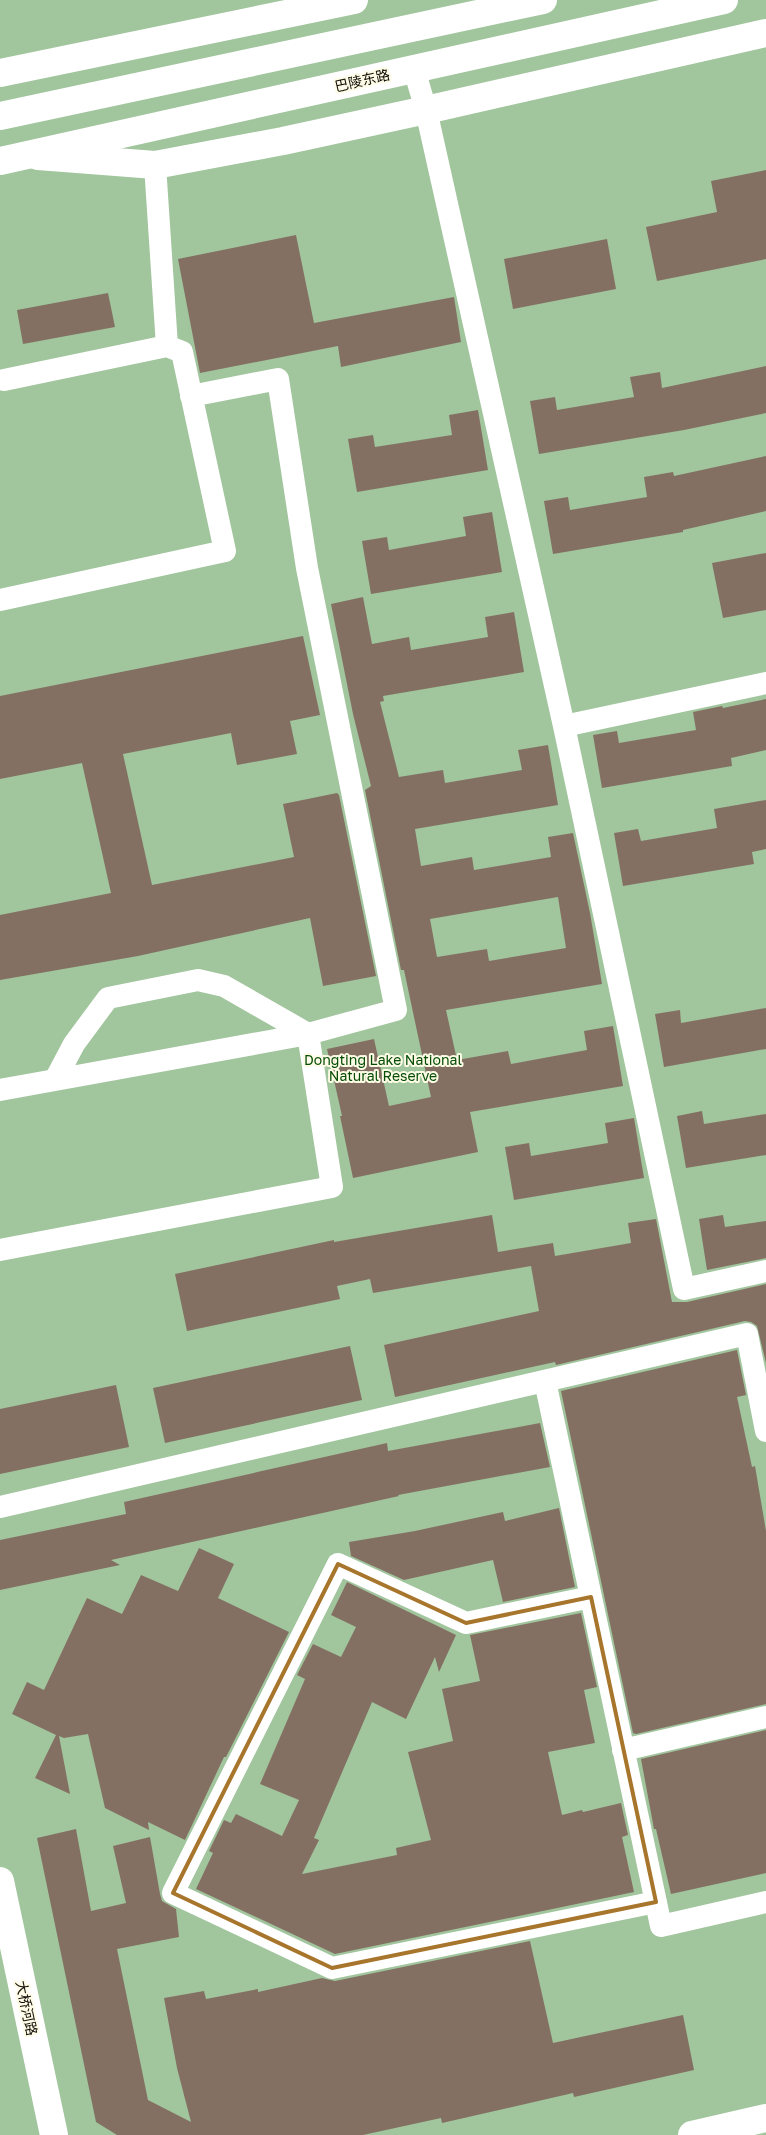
<svg xmlns="http://www.w3.org/2000/svg" width="766" height="2135" viewBox="0 0 766 2135" font-family="'Golos Text','Noto Sans SC',sans-serif">
<style>
.green{fill:#a1c59d}
.building{fill:#847063;fill-rule:evenodd}
.lines{fill:none;stroke-linecap:round;stroke-linejoin:round}
.minor{stroke:#fff;stroke-width:22}
.tertiary{stroke:#fff;stroke-width:28}
.secondary{stroke:#fff;stroke-width:28}
.primary{stroke:#fff;stroke-width:28}
.marked{fill:none;stroke:#a7752b;stroke-width:4;stroke-linejoin:round}
.labels{text-anchor:middle;dominant-baseline:central;stroke-width:4;stroke-linejoin:round;paint-order:stroke}
.street-label{font-size:14px;fill:#0e0c05;stroke:#fefbe7}
.park-label{font-size:14px;fill:#054d06;stroke:#fefbe7}
</style>
<rect width="100%" height="100%" fill="#f2edd5"/>
<!-- green -->
<path class="green" d="M 0,0 L 766,0 L 766,2135 L 0,2135 Z"/>
<!-- building -->
<path class="building" d="M 766,170 L 766,259 L 657,281 L 646,227 L 717,212 L 711,181 Z
M 296,235 L 314,323 L 454,297 L 461,342 L 341,367 L 338,346 L 200,373 L 178,259 Z
M 607,239 L 616,289 L 513,309 L 504,259 Z
M 108,293 L 115,327 L 23,344 L 17,310 Z
M 766,366 L 766,413 L 684,430 L 539,454 L 530,401 L 555,397 L 557,410 L 634,397 L 630,377 L 660,372 L 662,388 Z
M 478,410 L 488,470 L 357,492 L 348,439 L 373,435 L 375,447 L 452,435 L 449,415 Z
M 766,456 L 766,511 L 683,530 L 683,532 L 553,554 L 544,501 L 568,497 L 570,510 L 647,497 L 644,477 L 673,472 L 674,476 Z
M 492,512 L 502,572 L 371,594 L 362,541 L 387,537 L 389,550 L 466,536 L 463,517 Z
M 766,553 L 766,610 L 723,618 L 712,563 Z
M 363,597 L 372,644 L 409,637 L 411,650 L 488,637 L 485,617 L 514,612 L 524,672 L 383,696 L 384,701 L 380,702 L 399,777 L 443,770 L 445,783 L 522,770 L 518,750 L 548,745 L 558,805 L 415,829 L 421,866 L 472,857 L 474,870 L 551,857 L 548,837 L 573,833 L 590,913 L 602,984 L 446,1010 L 457,1060 L 508,1051 L 511,1064 L 587,1050 L 584,1031 L 613,1026 L 623,1086 L 470,1112 L 478,1152 L 353,1178 L 340,1116 L 342,1116 L 327,1049 L 374,1039 L 389,1106 L 431,1097 L 404,970 L 401,970 L 365,790 L 371,786 L 353,714 L 331,604 ZM 558,897 L 566,948 L 489,961 L 487,949 L 437,957 L 430,919 Z
M 303,636 L 320,715 L 290,721 L 297,754 L 237,765 L 231,733 L 123,754 L 152,885 L 294,857 L 283,804 L 337,793 L 339,795 L 376,976 L 323,986 L 310,918 L 138,956 L 0,980 L 0,915 L 111,893 L 82,763 L 0,779 L 0,696 Z
M 766,699 L 766,750 L 731,758 L 732,766 L 602,788 L 593,735 L 617,731 L 619,743 L 696,730 L 693,712 L 722,706 L 723,708 Z
M 766,800 L 766,849 L 752,852 L 754,864 L 623,886 L 614,833 L 638,829 L 641,841 L 717,828 L 714,809 Z
M 766,1008 L 766,1049 L 664,1067 L 655,1014 L 680,1010 L 681,1023 Z
M 702,1111 L 704,1124 L 766,1114 L 766,1155 L 686,1168 L 677,1116 Z
M 634,1118 L 644,1178 L 514,1200 L 505,1147 L 529,1143 L 531,1156 L 608,1143 L 605,1123 Z
M 492,1215 L 498,1252 L 553,1243 L 555,1256 L 631,1243 L 628,1223 L 656,1219 L 672,1302 L 687,1302 L 766,1284 L 766,1363 L 757,1326 L 751,1322 L 745,1321 L 556,1365 L 555,1362 L 395,1397 L 384,1345 L 539,1311 L 531,1266 L 373,1293 L 370,1279 L 337,1286 L 340,1299 L 187,1331 L 175,1274 L 334,1240 L 334,1242 Z
M 723,1215 L 725,1227 L 766,1221 L 766,1258 L 707,1270 L 699,1219 Z
M 350,1346 L 362,1400 L 165,1443 L 153,1388 Z
M 737,1350 L 746,1395 L 737,1397 L 752,1467 L 755,1466 L 766,1531 L 766,1704 L 636,1734 L 633,1733 L 561,1391 Z
M 116,1385 L 129,1447 L 0,1474 L 0,1409 Z
M 540,1423 L 550,1467 L 398,1495 L 399,1496 L 111,1560 L 120,1565 L 0,1590 L 0,1540 L 126,1514 L 124,1502 L 387,1443 L 388,1451 Z
M 559,1508 L 575,1587 L 503,1602 L 493,1560 L 404,1580 L 351,1556 L 349,1542 L 415,1531 L 503,1512 L 505,1521 Z
M 199,1548 L 234,1564 L 218,1598 L 289,1632 L 226,1757 L 224,1757 L 185,1840 L 148,1822 L 149,1830 L 105,1808 L 88,1734 L 64,1738 L 59,1736 L 70,1794 L 35,1778 L 56,1735 L 12,1714 L 27,1682 L 44,1690 L 87,1598 L 122,1614 L 141,1575 L 178,1591 Z
M 347,1582 L 456,1635 L 439,1672 L 435,1657 L 406,1719 L 372,1702 L 314,1838 L 319,1840 L 302,1874 L 397,1855 L 396,1848 L 431,1840 L 408,1752 L 453,1741 L 442,1689 L 480,1681 L 470,1635 L 581,1613 L 597,1687 L 584,1690 L 595,1743 L 548,1752 L 562,1815 L 582,1810 L 583,1812 L 621,1803 L 628,1835 L 622,1837 L 634,1892 L 335,1954 L 196,1889 L 213,1853 L 209,1851 L 224,1820 L 231,1823 L 236,1814 L 282,1836 L 299,1800 L 260,1784 L 305,1679 L 297,1675 L 313,1644 L 341,1657 L 356,1627 L 331,1615 Z
M 766,1730 L 766,1873 L 671,1894 L 656,1829 L 654,1829 L 641,1759 Z
M 76,1829 L 91,1911 L 126,1903 L 113,1846 L 150,1837 L 160,1894 L 162,1901 L 176,1909 L 179,1937 L 117,1949 L 148,2100 L 191,2122 L 177,2068 L 164,1998 L 204,1991 L 206,1999 L 258,1989 L 258,1992 L 322,1978 L 335,1981 L 530,1941 L 553,2043 L 683,2015 L 694,2070 L 574,2097 L 573,2093 L 442,2123 L 441,2118 L 363,2135 L 117,2135 L 96,2122 L 37,1838 Z"/>
<g class="lines">
<!-- minor -->
<path class="minor" d="M 414,69 L 426,110 L 564,726 L 684,1289 L 766,1271
M 4,380 L 167,346
M 0,600 L 225,551 L 182,352 L 167,346 L 155,165
M 564,726 L 766,683
M 55,1080 L 308,1034 L 396,1010 L 307,568 L 278,379 L 191,396
M 0,1090 L 55,1080 L 74,1044 L 108,998 L 198,980 L 224,986 L 308,1034 L 332,1187 L 0,1250
M 545,1381 L 661,1926 L 766,1902
M 0,1507 L 747,1334 L 766,1431
M 591,1597 L 466,1623 L 338,1564 L 173,1893 L 332,1968 L 656,1902
M 623,1750 L 766,1717"/>
<!-- tertiary -->
<path class="tertiary" d="M 0,73 L 354,0
M 38,156 L 155,165 L 283,141 L 426,110 L 766,33
M 0,1881 L 54,2135"/>
<!-- secondary -->
<path class="secondary" d="M 692,2135 L 766,2118"/>
<!-- primary -->
<path class="primary" d="M 0,116 L 543,0
M 0,161 L 724,0"/>
</g>
<!-- marked area -->
<path class="marked" d="M 338,1564 L 466,1623 L 591,1597 L 656,1902 L 332,1968 L 173,1893 Z"/>
<g class="labels">
<!-- street labels -->
<g class="street-label">
<text transform="translate(362 80) rotate(-13)">巴陵东路</text>
<text transform="translate(27 2008) rotate(78)">大桥河路</text>
</g>
<!-- park labels -->
<g class="park-label">
<text x="383" y="1059">Dongting Lake National<tspan x="383" dy="16">Natural Reserve</tspan></text>
</g>
</g>
</svg>
